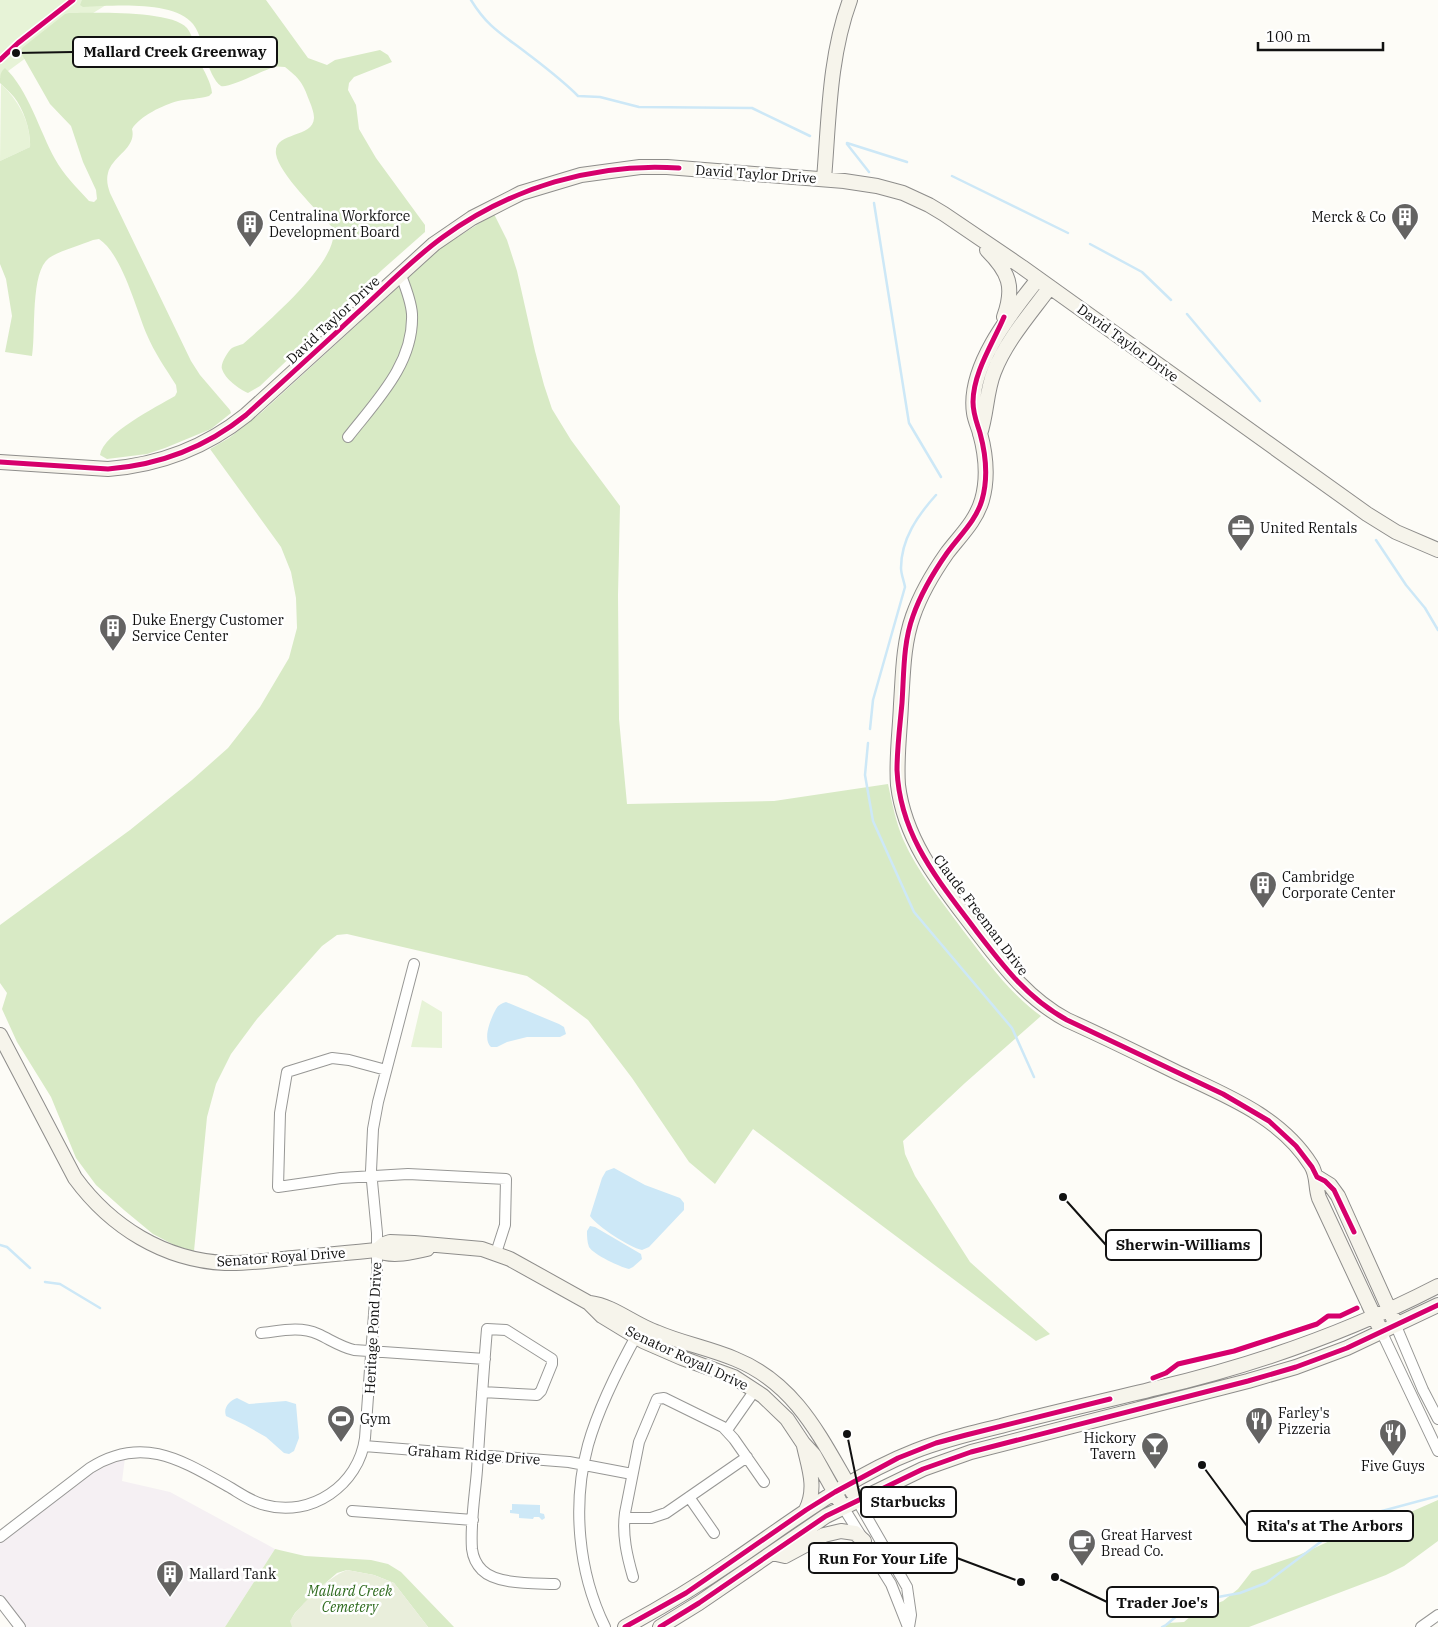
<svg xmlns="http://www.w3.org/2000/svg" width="1438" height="1627" viewBox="0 0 1438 1627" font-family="'IBM Plex Serif',serif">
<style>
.industrial{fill:#f5f0f3}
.green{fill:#e7f3d7}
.forest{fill:#d8eac5}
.cemetery{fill:#e9eedb}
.water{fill:#cde8f7}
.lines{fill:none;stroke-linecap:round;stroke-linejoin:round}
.stream{stroke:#cde8f7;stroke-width:2.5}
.street-casing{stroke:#979795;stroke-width:12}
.secondary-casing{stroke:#8e8d8b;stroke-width:16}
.street{stroke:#fffffe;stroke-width:10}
.secondary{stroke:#f6f4eb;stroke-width:14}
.cycleway-casing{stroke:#fff;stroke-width:8}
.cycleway{stroke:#d6006c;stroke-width:5}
.labels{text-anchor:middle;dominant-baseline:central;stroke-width:5;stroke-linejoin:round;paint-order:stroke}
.street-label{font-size:14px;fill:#111;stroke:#fff}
.poi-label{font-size:14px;fill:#111;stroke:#fff;text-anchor:start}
.park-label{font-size:14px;font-style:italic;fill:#2f6b1f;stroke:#fff}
.leader{fill:none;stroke:#111;stroke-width:2}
.callout-dot{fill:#111;stroke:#fff;stroke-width:2}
.callout{fill:#fff;stroke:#111;stroke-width:2}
.callout-label{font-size:15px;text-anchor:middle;font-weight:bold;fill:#111}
</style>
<rect width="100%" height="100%" fill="#fdfcf7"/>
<!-- industrial -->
<path class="industrial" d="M 125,1458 L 122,1481 L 170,1492 L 275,1549 L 225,1627 L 25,1627 L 0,1596 L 0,1542 L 93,1471 L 106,1464 Z"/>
<!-- green -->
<path class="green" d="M 0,0 L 114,0 L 53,38 L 0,77 Z
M 1,84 C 18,100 31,122 30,147 L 0,161 Z
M 422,1000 L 442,1012 L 442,1048 L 411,1047 Z"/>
<!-- forest -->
<path class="forest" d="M 82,0 L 266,0 L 308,58 L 327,65 L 335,60 L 380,50 L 388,55 L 392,62 L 354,77 L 349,83 L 348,90 L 356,105 L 359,129 L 376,158 L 425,225 L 425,232 L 382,270 L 260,386 L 248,393 C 239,389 225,379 222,369 C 220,364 228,351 232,348 C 235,346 240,345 243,344 C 264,325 345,257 332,227 C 318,211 279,174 276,154 C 273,131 313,139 314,118 C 314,112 311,105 309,100 C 303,83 299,78 285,67 C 281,67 277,66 274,67 C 264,70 227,89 221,86 C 214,82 209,67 206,60 C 202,48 201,34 193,24 C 173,0 112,6 83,7 L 80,5 Z
M 69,13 C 94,13 171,10 187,28 C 194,37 195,50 199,61 C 204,71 211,82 212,93 L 209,96 C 199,99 188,99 178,101 C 163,105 140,116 132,129 C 137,148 112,156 108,173 C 106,180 108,187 110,193 L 191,361 L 200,375 L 230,410 L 231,413 L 211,429 L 165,448 L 147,454 L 107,459 L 100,455 C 104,433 156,407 175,396 L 177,392 L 176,385 C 166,369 154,352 147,335 C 136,309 122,254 99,239 L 93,240 C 81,245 59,251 49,258 C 30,272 36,332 32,356 L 5,352 L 12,316 L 6,279 L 0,264 L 0,161 L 30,147 C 31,131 24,110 14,97 C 10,92 5,88 0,83 C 0,76 0,72 5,68 C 28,89 40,132 55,159 C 63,174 77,188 89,201 L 94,202 L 97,199 L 96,190 L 83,162 L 71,126 L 50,104 L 21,53 L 22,48 L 65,14 Z
M 494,214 L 507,240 L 517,271 L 535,351 L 544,385 L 552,409 L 571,440 L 620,506 L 618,595 L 619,719 L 627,804 L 774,801 L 888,784 C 892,803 896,822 903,839 C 918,873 941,900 962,929 C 986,960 1009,993 1041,1016 L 965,1083 L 903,1141 L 905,1154 L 915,1176 L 970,1262 L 1050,1334 L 1036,1341 L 753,1129 L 715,1184 L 689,1162 L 632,1078 L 588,1020 L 545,988 L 527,976 L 347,934 L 337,935 L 322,946 L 257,1019 L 231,1054 L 216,1084 L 207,1117 L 194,1251 L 176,1246 L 153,1234 L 124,1210 L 96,1185 L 76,1158 L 51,1097 L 17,1042 L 2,1009 L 7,993 L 0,983 L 0,925 L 130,830 L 192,780 L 228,748 L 260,707 L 289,658 L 297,628 L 296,598 L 291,572 L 281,547 L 210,449 L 229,438 L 262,412 L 442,247 Z
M 1438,1500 L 1438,1541 L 1404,1566 L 1386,1575 L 1249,1627 L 1165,1627 L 1167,1623 L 1184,1622 L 1197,1611 L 1223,1601 L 1238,1589 L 1252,1571 L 1299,1555 L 1358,1528 L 1397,1518 Z
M 275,1549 L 305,1556 L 371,1560 L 388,1564 L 401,1572 L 454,1627 L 428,1627 L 394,1583 L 374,1575 L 347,1570 L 337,1573 L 322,1586 L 295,1613 L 292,1618 L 292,1627 L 225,1627 Z"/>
<!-- cemetery -->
<path class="cemetery" d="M 347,1570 L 374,1575 L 394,1583 L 428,1627 L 292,1627 L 290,1621 C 299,1605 330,1576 347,1570 Z"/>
<!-- water -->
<path class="water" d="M 506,1002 L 559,1024 L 564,1027 L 566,1034 L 560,1037 L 527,1037 L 507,1042 L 497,1047 L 491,1047 C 482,1039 491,1018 496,1009 C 498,1005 502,1003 506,1002 Z
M 614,1168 L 645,1185 L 680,1198 L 684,1203 L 684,1210 L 649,1247 L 642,1250 C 629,1247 598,1227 590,1216 L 602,1178 L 606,1171 Z
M 590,1226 L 595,1227 L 641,1254 L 642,1259 L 633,1267 L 629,1269 C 620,1267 594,1255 589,1247 C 587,1242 587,1236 587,1231 Z
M 237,1398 L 249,1404 L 286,1401 L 296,1404 L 299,1438 L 294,1451 L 289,1454 L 284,1453 L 266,1437 L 245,1425 L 226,1416 C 223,1408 229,1401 237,1398 Z
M 512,1504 L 540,1505 L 540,1513 L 544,1514 L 545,1518 L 542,1520 L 539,1517 L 534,1517 L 533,1519 C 529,1519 524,1518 519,1518 L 519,1514 L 510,1513 L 510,1510 L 512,1510 Z"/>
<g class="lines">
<!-- stream -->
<path class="stream" d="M 471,0 C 487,26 500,33 524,51 C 542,65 561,79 578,96 L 600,97 L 639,107 L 752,108 L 810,136
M 847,143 L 907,162
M 847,144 L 869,172
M 952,176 L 1068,233
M 874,203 L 909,423 L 941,477
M 1090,244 L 1142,272 L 1171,300
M 1187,314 L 1260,401
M 1376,540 L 1406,585 L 1425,608 L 1438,630
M 870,729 L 873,700 L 905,587 C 904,581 901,574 901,568 C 901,539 918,515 936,495
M 868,743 L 865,775 L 873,821 L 914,912 L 1012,1028 L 1034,1077
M 0,1245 L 7,1247 L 30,1268
M 45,1282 L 60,1284 L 100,1308
M 1162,1627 L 1166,1625 L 1185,1609 L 1218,1597 L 1240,1593 L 1266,1583 L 1335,1531 L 1382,1511 L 1438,1496"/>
<defs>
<path id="street" d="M 348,437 C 376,401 414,364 412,314 C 411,300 405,286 400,273
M 386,1070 L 349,1060 L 332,1058 L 287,1072 L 280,1113 L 278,1187 L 341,1178 L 408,1174 L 506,1179 L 505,1225 L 496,1253
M 1396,1326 L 1423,1390 L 1438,1419
M 261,1333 C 280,1331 300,1326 318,1334 C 331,1340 341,1347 354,1350 L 485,1359
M 1382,1333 L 1438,1451
M 482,1392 L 537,1395 L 541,1391 L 552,1364 L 552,1359 L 506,1330 L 487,1329 C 483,1376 480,1423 477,1470 C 475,1496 470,1523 472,1549 C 473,1557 476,1564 482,1570 C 497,1585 534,1583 555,1584
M 727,1430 L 755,1390
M 364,1446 L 569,1462 L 632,1474
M 689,1497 L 714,1533
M 857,1500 L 907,1587 L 911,1615 L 909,1627
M 843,1507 L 891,1584 L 908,1627
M 352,1511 L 473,1520
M 625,1518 L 651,1518 L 666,1513 L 747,1457
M 0,1537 L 90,1468 C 143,1434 183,1461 231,1488 C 241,1494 252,1502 265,1505 C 311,1518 359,1485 365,1438 L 377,1273 L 377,1233 L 371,1171 L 373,1129 L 378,1102 L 414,964
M 633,1577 C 627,1556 622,1535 625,1513 L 639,1442 L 657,1399 L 664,1398 L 723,1427 L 734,1439 L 764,1482
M 0,1601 L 20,1627
M 605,1627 C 578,1572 572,1504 588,1445 C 599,1406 619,1367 639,1331
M 1421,1627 L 1438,1615"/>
<path id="secondary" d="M 824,179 C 829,119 829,57 850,0
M 987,250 C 1009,272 1015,287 1004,317
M 1038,279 C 1011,313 967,367 974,413 C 975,420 978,426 980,433 C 986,455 988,479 982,500 C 976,521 960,536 947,553 C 933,573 921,593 913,616 C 903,644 903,675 901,704 C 900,731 896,758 898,785 C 905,843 943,887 977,932 C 1004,967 1028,999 1067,1020 C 1105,1037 1141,1055 1178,1073 C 1227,1096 1281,1117 1311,1165 C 1318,1176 1315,1186 1319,1198 L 1382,1333
M 980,434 C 987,413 986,392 994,372 C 1006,341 1030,314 1050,287
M 0,462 L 108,469 C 160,465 205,448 246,415 L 434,244 L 472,218 L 521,193 L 581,175 L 640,167 L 667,167 L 844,181 L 877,186 L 903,193 L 929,205 L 944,214 L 1022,267 L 1367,514 L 1396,532 L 1438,550
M 0,1035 L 75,1178 C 111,1227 164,1260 225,1263 C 248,1264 271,1260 293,1258 C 321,1255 349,1253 377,1250 C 391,1258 412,1252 427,1249
M 1317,1177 L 1330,1185 L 1338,1196 L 1393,1318
M 377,1250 L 384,1244 L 390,1242 L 414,1243 L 482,1249 L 510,1259 L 589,1303 L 602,1316 L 643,1341 L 682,1358 L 734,1377 L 763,1396 L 787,1419 L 803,1443 L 814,1455 L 839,1500
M 590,1303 C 614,1306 633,1324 656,1332 C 681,1343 709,1348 735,1359 C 797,1384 821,1439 853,1493
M 804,1446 C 809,1468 817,1488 806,1510
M 772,1553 L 785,1556 L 824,1535 L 841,1531 L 855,1533 L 864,1541
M 625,1627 C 662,1607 697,1586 732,1562 C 791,1522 848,1477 915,1451 C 943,1440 972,1433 1001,1426 C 1053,1412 1105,1401 1157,1388 C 1255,1365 1349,1332 1438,1286
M 660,1627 L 699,1603 L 826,1516 L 923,1469 L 971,1452 L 1248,1381 L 1296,1367 L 1347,1348 L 1438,1305"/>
</defs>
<!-- street casing -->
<use href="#street" class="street-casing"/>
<!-- secondary casing -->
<use href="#secondary" class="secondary-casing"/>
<!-- street -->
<use href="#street" class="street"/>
<!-- secondary -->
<use href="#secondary" class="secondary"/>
<defs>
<path id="cycleway" d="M 0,60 L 18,43 L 73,0
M 1004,317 C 993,343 973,373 973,402 C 973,414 977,423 980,433 C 986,455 988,479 982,500 C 976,521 959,536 947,553 C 933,573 921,593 913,616 C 903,643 904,674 902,703 C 900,725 897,748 897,770 C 900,837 939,881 977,932 C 1003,966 1028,999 1067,1020 L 1223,1094 L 1269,1121 L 1296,1146 L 1312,1167 L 1317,1177 L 1325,1181 L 1334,1190 L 1354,1232
M 0,462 L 108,469 C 160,465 205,448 246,415 C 282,382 319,349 355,315 C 384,289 411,260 443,237 C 510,188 595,162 679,168
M 1153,1378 L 1166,1373 L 1178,1364 L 1234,1351 L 1317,1324 L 1328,1316 L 1340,1316 L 1357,1308
M 625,1627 L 686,1593 L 806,1510 L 835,1492 L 898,1458 L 936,1443 L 966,1435 L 1110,1399
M 660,1627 L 699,1603 L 826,1516 L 923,1469 L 971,1452 L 1248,1381 L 1296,1367 L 1347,1348 L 1438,1305"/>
</defs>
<!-- cycleway casing -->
<use href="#cycleway" class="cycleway-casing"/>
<!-- cycleway -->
<use href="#cycleway" class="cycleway"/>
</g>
<!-- icons -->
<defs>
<symbol id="building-pin" viewBox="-11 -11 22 30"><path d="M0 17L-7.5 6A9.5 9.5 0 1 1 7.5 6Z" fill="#646362" stroke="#fff"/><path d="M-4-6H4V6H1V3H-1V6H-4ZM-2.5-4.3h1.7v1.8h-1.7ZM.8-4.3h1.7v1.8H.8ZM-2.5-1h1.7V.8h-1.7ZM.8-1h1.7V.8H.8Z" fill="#fff"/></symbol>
<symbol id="office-pin" viewBox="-11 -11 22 30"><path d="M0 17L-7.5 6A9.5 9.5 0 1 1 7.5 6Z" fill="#646362" stroke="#fff"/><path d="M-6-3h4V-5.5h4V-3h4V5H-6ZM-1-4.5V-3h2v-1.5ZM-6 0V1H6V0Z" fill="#fff"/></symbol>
<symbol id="stadium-pin" viewBox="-11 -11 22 30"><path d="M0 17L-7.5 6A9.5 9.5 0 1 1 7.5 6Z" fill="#646362" stroke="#fff"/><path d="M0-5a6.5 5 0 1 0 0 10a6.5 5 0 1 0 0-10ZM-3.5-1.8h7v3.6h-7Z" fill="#fff"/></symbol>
<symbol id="restaurant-pin" viewBox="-11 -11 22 30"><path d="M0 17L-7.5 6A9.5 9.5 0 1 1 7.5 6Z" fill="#646362" stroke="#fff"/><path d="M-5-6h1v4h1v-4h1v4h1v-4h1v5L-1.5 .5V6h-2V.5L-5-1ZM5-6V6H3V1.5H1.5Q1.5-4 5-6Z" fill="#fff"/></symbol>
<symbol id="bar-pin" viewBox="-11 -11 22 30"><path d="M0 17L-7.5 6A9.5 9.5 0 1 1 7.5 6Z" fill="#646362" stroke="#fff"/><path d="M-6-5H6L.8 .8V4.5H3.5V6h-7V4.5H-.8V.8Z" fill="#fff"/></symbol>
<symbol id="cafe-pin" viewBox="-11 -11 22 30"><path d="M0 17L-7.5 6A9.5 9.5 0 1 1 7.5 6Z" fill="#646362" stroke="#fff"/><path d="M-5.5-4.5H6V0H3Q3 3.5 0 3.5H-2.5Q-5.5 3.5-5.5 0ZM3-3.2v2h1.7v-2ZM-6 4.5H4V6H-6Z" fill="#fff"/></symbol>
</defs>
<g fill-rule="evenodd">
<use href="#building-pin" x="1389" y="201" width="32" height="43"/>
<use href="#building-pin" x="234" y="208" width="32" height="43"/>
<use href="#office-pin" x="1225" y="512" width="32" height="43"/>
<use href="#building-pin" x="97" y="612" width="32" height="43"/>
<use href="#building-pin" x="1247" y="869" width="32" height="43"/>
<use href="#stadium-pin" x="325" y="1403" width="32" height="43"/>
<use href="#restaurant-pin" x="1243" y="1405" width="32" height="43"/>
<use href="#restaurant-pin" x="1377" y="1417" width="32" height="43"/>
<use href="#bar-pin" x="1139" y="1430" width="32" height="43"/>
<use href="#cafe-pin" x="1066" y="1527" width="32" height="43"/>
<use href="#building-pin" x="154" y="1558" width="32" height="43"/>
</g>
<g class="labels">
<!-- street labels -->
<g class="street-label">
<text transform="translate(756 174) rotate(4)">David Taylor Drive</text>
<text transform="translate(333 320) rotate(-43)">David Taylor Drive</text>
<text transform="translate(1128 343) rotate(36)">David Taylor Drive</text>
<text transform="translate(981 915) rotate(53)">Claude Freeman Drive</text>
<text transform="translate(281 1257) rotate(-4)">Senator Royal Drive</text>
<text transform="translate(373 1328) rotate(-87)">Heritage Pond Drive</text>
<text transform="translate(687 1358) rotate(25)">Senator Royall Drive</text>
<text transform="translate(474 1455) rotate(4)">Graham Ridge Drive</text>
</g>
<!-- poi labels -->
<g class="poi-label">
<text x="269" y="216">Centralina Workforce<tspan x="269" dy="16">Development Board</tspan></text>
<text x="1386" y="217" text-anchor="end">Merck &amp; Co</text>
<text x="1260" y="528">United Rentals</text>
<text x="132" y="620">Duke Energy Customer<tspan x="132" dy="16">Service Center</tspan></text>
<text x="1282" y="877">Cambridge<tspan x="1282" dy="16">Corporate Center</tspan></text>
<text x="1278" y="1413">Farley's<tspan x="1278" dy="16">Pizzeria</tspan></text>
<text x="360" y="1419">Gym</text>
<text x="1136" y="1438" text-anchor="end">Hickory<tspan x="1136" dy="16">Tavern</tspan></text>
<text x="1393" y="1466" text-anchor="middle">Five Guys</text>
<text x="1101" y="1535">Great Harvest<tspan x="1101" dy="16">Bread Co.</tspan></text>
<text x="189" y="1574">Mallard Tank</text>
</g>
<!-- park labels -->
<g class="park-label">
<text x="350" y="1591">Mallard Creek<tspan x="350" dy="16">Cemetery</tspan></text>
</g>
</g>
<!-- callouts -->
<path class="leader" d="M16 53L73 52M1063 1197L1106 1245M847 1434L861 1502M1202 1465L1247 1526M1021 1582L957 1558M1055 1577L1107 1602"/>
<g class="callout-dot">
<circle cx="16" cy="53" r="5"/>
<circle cx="1063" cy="1197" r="5"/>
<circle cx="847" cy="1434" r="5"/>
<circle cx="1202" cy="1465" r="5"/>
<circle cx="1021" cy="1582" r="5"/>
<circle cx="1055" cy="1577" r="5"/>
</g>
<g class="callout">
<rect x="73" y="37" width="204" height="30" rx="5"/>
<rect x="1106" y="1230" width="155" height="30" rx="5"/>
<rect x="861" y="1487" width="95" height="30" rx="5"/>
<rect x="1247" y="1511" width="166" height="30" rx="5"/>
<rect x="809" y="1543" width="148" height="30" rx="5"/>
<rect x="1107" y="1587" width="111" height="30" rx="5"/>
</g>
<g class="callout-label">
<text x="175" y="57">Mallard Creek Greenway</text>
<text x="1183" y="1250">Sherwin-Williams</text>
<text x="908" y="1507">Starbucks</text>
<text x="1330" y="1531">Rita's at The Arbors</text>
<text x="883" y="1564">Run For Your Life</text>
<text x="1162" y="1608">Trader Joe's</text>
</g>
<!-- scale -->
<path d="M1258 42v8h125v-8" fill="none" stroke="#111111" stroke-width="2.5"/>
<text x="1266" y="42" font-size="15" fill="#111111" stroke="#ffffff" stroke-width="4" paint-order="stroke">100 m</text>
</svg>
